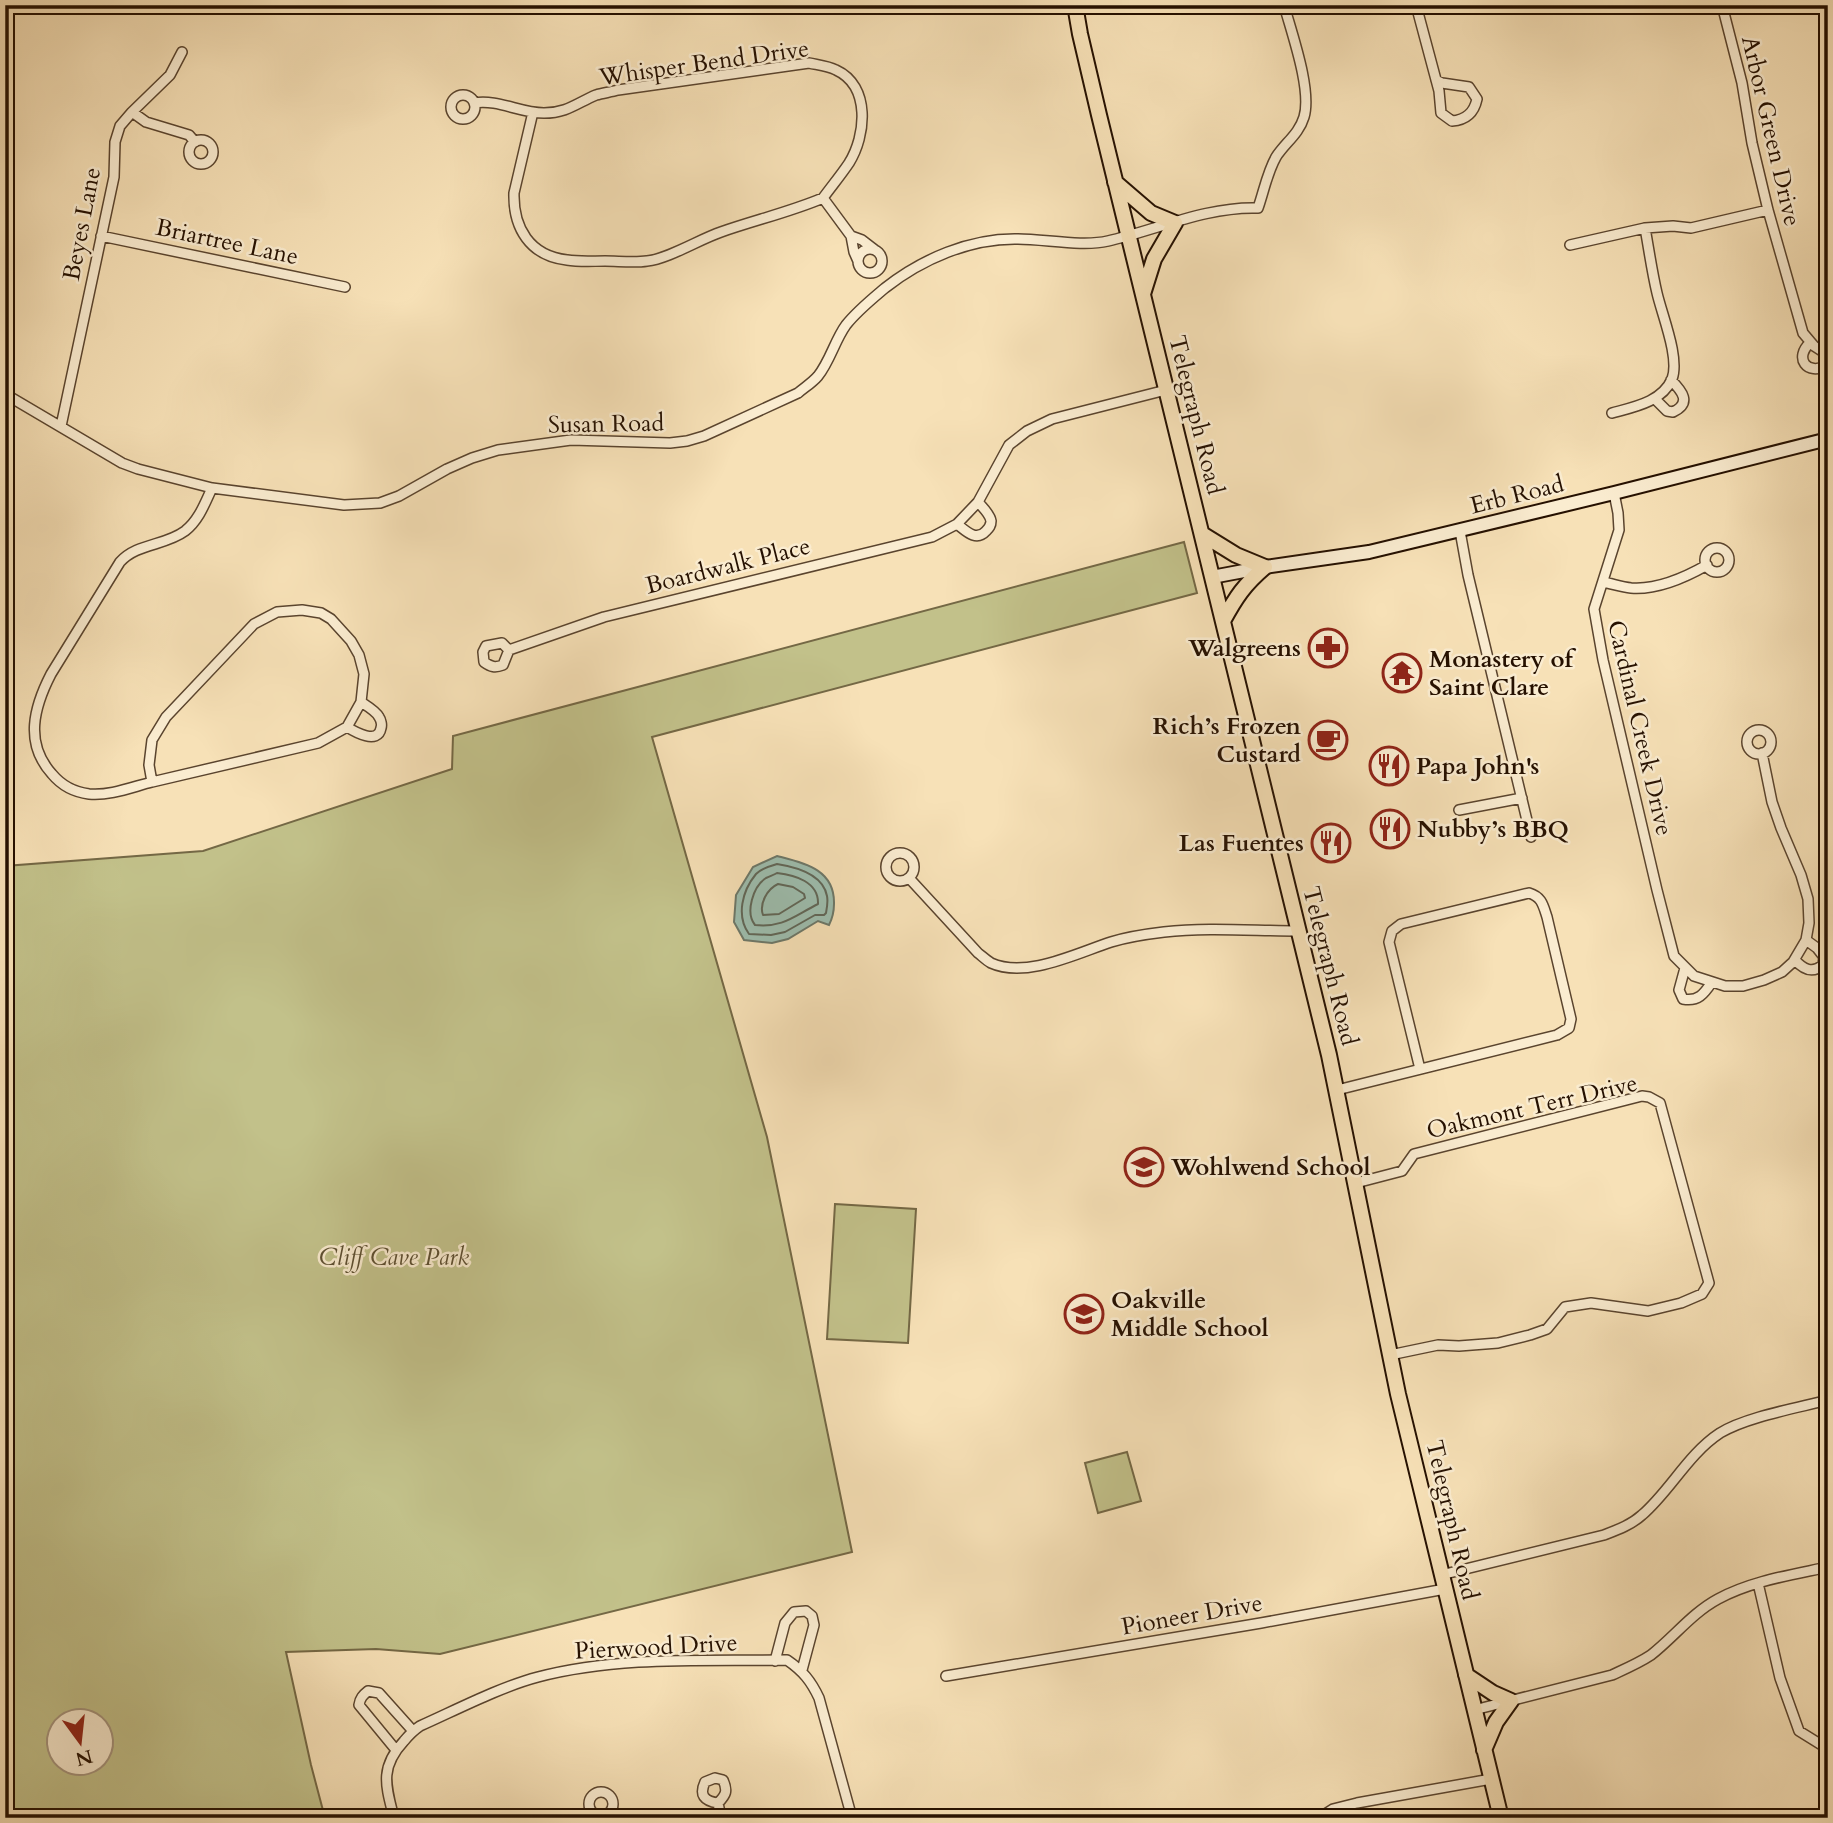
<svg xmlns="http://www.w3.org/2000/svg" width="1833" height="1823" viewBox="0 0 1833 1823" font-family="Cardo,serif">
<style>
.green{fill:#c2c18a;stroke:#746845;stroke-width:2;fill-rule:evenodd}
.water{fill:#9dbeaf;stroke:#6d7869;stroke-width:2}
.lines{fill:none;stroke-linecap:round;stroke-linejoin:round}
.shore{stroke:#616758;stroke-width:2}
.street-casing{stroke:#5a442e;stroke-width:12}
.secondary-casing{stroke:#251000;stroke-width:16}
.primary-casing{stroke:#251000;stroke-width:18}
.street{stroke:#faecd0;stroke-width:9}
.secondary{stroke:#faecd0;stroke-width:12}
.primary{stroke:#f7e1b7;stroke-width:14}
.labels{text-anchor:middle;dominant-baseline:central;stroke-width:5;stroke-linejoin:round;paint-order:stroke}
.street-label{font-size:24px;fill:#251000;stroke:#faecd0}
.poi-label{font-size:24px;font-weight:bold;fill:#251000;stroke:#faecd0;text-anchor:start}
.park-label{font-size:24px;font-style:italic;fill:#5c4e30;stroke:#faecd0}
</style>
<rect width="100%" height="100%" fill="#f7e1b7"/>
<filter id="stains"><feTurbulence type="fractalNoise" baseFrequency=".00286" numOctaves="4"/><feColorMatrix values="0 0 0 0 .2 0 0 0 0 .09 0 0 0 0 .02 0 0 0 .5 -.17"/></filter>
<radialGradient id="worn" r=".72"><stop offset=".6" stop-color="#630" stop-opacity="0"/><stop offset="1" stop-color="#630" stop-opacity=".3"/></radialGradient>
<!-- green -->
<path class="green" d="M 1184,542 L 1197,593 L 652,737 L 767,1137 L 852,1552 L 440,1654 L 376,1649 L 286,1652 L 311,1765 L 325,1818 L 5,1818 L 5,866 L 203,851 L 452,769 L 453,736 ZM 60,1722 L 102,1722 L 102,1764 L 60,1764 Z
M 835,1204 L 916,1209 L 908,1343 L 827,1339 Z
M 1127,1452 L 1141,1501 L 1098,1513 L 1085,1463 Z"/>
<!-- water -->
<path class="water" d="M 777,856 C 804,863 835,869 834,904 C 834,912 833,917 829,925 L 818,921 L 788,939 L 772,943 L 744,940 L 734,922 L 736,895 L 753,867 Z"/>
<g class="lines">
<!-- shore -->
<path class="shore" d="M 777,864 C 796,867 823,874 827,896 C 828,901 827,908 826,913 L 824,915 L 815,915 L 785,932 L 771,935 L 749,934 C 736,916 742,891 756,874 C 761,869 770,866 777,864 Z
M 777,873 C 795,875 819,882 818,904 C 794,916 783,928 755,925 C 745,913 753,886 766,878 C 770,876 774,875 777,873 Z
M 778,884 L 793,887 L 804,894 L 805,898 L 779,914 L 763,915 C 759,904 767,889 778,884 Z"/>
<defs>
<path id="street" d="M 1416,5 L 1439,91 L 1441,113 L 1452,121 C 1466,120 1474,113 1477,99 L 1469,87 L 1442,83 L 1436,80
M 1722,5 L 1742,83 L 1752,143 L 1768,210 L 1803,333 L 1814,346 L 1828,355
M 5,18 L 7,5
M451 107a12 12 0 1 1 24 0a12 12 0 1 1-24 0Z
M 474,103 C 498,99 520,113 544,113 C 567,113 577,103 596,95 C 603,93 611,92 618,90 L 809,63 C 818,65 828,66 836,70 C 871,86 866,136 849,163 C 841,175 831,187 823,198
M 132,112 L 146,122 L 189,135 L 195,142
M 533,112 L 514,193 C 513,228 530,256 567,260 C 579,262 592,261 605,261 C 618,261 634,263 647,261 C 668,259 700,239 721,232 C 755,220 790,212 823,198 L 851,236 L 862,240 L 875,250
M189 152a12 12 0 1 1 24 0a12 12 0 1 1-24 0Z
M 101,236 L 345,287
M 851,236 L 854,252 L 858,261
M 1570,245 L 1645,228 L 1673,226 L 1691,228 L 1768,210
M858 261a12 12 0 1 1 24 0a12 12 0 1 1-24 0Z
M 1810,343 C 1794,357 1806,377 1828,365
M 5,394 L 122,463 L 138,469 L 212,488 L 344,505 L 380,503 L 399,496 L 447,469 L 472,458 L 498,450 L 571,440 L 670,443 L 687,441 L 704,436 L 798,393 C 805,387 812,383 818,376 C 830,361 835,340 846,325 C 857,311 872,299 885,288 C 922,259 970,238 1018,239 C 1045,239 1082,247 1108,241 C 1156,230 1208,206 1258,208 C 1264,191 1267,173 1276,157 C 1285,143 1299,134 1304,117 C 1312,90 1292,34 1284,5
M 1655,399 L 1667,411 L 1673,412 C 1692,403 1682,391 1671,380
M 1612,413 C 1634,407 1662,402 1672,379 C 1680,358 1662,315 1657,293 C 1652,272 1649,250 1645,228
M 61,426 L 114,177 L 115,142 L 120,126 L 132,112 L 170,75 L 182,52
M 1614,493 L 1618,513 L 1619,530 L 1594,609 L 1603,660 L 1657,890 L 1674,956 L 1694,976 L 1725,986 L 1743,986 L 1764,980 L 1782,972 L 1793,962 L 1806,940 L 1809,923 L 1808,899 L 1801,875 L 1781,828 L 1772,802 L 1762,753
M 957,524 C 966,531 976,542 986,531 C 989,528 991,526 991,521 C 990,514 983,508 978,502
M 1460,531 L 1468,575 L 1531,837
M1705 560a12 12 0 1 1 24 0a12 12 0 1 1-24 0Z
M 1603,582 C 1613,584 1622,587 1631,588 C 1656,590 1686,577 1707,565
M 302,610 L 321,613 L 331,619 L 351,641 L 359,655 L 364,674 L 361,702 L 347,727 L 318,743 L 152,782 L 149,765 L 152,740 L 166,717 L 254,624 L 277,612 Z
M 509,650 L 502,643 L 486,646 L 483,652 L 484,662 C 491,667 495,668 503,665 L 509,650 L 604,617 L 932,537 L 957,524 L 978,502 L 1009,445 L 1027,431 L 1052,419 L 1166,390
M 347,727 C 355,732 378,745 381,728 C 382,725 381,720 379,717 C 376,711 367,706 361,702
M1747 742a12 12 0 1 1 24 0a12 12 0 1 1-24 0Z
M 152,782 C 132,787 110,796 89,794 C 73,792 62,786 52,774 C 24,743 34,707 51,674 L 120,562 C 137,543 165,546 185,531 C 199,520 205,503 212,488
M 1459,810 L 1522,798
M886 867a14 14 0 1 1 28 0a14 14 0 1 1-28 0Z
M 909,878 L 978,953 C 982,956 986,960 991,963 C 1026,979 1077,953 1111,942 C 1127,937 1147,934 1164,932 C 1208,927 1254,931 1299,931
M 1795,960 C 1803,969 1812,974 1823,965 L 1824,957 L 1817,948 L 1806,940
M 1685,968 L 1679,990 L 1683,999 C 1698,1002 1704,994 1712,982
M 1337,1090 L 1557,1035 L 1569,1028 L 1571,1019 L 1547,917 C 1543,905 1542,897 1529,893 L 1401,924 L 1392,931 L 1389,942 L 1420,1069
M 1356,1183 L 1402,1171 L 1414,1154 L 1642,1096 L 1649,1097 L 1660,1103 L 1709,1283 L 1702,1294 L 1681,1303 L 1648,1311 L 1591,1303 L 1565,1307 L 1547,1329 L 1530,1335 L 1498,1343 L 1459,1346 L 1438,1345 L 1390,1355
M 1441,1575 L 1604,1535 C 1617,1530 1631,1525 1642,1515 C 1670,1491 1688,1454 1720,1433 C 1746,1417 1797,1408 1828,1400
M 1758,1583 L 1780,1678 L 1799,1731 L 1828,1749
M 775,1661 L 785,1623 L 794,1612 L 806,1611 L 812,1616 L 814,1625 L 802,1670
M 946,1676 L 1261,1623 L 1445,1589
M 1474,1710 L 1612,1675 C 1625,1669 1639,1663 1651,1655 C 1674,1637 1692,1613 1718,1599 C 1751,1581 1791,1575 1828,1567
M 396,1750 L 359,1705 C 360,1698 363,1695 368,1691 L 379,1693 L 413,1731
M 715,1778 L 723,1780 C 728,1791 726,1795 718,1803 C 704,1801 699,1795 705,1782 Z
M589 1804a12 12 0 1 1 24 0a12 12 0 1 1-24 0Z
M 718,1803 L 721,1818
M 394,1818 C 386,1786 379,1768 404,1741 C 409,1735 414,1730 420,1726 C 456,1710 500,1687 538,1677 C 618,1656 705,1661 787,1660 C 803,1671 811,1681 819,1698 L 852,1818
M 1319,1818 L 1333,1809 L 1357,1803 L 1491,1779"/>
<path id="secondary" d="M 1212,577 L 1265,567 L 1369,552 L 1614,493 L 1828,439"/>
<path id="primary" d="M 1075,5 L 1080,34 L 1099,115 L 1329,1055 L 1398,1394 L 1501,1818
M 1115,182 L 1151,213 L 1175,223 L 1154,259 L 1143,294
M 1202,534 L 1236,555 L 1265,567 C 1244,585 1236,597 1223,621
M 1466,1675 L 1493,1693 L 1511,1701 L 1496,1722 L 1484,1750"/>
</defs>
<!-- street casing -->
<use href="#street" class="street-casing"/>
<!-- secondary casing -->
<use href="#secondary" class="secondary-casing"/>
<!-- primary casing -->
<use href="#primary" class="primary-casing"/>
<!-- street -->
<use href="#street" class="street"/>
<!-- secondary -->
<use href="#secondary" class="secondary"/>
<!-- primary -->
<use href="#primary" class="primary"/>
</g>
<!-- icons -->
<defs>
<symbol id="pharmacy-ring" viewBox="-11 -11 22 22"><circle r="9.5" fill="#faecd0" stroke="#8f2418" stroke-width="1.5"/><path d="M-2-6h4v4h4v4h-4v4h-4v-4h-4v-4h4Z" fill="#8f2418"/></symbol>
<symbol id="temple-ring" viewBox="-11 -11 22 22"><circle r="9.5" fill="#faecd0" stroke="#8f2418" stroke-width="1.5"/><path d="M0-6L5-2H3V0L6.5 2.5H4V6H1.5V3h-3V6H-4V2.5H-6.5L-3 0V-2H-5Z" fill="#8f2418"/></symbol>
<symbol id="cafe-ring" viewBox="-11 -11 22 22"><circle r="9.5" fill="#faecd0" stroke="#8f2418" stroke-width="1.5"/><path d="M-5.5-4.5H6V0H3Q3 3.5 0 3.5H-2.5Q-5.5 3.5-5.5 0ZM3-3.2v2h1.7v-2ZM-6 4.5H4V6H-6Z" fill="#8f2418"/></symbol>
<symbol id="restaurant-ring" viewBox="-11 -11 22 22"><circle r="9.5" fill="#faecd0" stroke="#8f2418" stroke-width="1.5"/><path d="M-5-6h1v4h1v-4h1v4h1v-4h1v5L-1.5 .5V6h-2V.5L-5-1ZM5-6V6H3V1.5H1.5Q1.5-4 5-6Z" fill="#8f2418"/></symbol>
<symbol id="school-ring" viewBox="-11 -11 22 22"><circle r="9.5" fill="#faecd0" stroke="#8f2418" stroke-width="1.5"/><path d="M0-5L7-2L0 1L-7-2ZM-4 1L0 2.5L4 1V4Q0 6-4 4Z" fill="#8f2418"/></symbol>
</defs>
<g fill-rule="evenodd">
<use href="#pharmacy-ring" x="1306" y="626" width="44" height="44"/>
<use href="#temple-ring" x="1380" y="651" width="44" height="44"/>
<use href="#cafe-ring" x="1306" y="718" width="44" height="44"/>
<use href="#restaurant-ring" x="1367" y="744" width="44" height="44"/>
<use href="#restaurant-ring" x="1368" y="807" width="44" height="44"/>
<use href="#restaurant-ring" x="1309" y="821" width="44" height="44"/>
<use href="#school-ring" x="1122" y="1145" width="44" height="44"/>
<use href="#school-ring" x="1062" y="1292" width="44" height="44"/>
</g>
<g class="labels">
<!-- street labels -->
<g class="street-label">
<text transform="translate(704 63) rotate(-8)">Whisper Bend Drive</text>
<text transform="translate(1771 131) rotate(77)">Arbor Green Drive</text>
<text transform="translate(82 224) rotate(-79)">Beyes Lane</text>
<text transform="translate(227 242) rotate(12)">Briartree Lane</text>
<text transform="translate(1196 415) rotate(76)">Telegraph Road</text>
<text transform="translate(606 424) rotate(-1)">Susan Road</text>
<text transform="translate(1517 495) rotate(-14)">Erb Road</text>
<text transform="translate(728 566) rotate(-14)">Boardwalk Place</text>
<text transform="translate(1640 728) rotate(77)">Cardinal Creek Drive</text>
<text transform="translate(1330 966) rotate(76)">Telegraph Road</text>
<text transform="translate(1532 1107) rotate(-13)">Oakmont Terr Drive</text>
<text transform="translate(1452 1520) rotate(77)">Telegraph Road</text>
<text transform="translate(1192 1615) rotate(-10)">Pioneer Drive</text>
<text transform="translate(656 1647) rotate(-3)">Pierwood Drive</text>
</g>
<!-- poi labels -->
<g class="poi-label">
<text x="1301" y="648" text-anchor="end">Walgreens</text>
<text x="1429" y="659">Monastery of<tspan x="1429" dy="28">Saint Clare</tspan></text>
<text x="1301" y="726" text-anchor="end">Rich’s Frozen<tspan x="1301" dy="28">Custard</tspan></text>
<text x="1416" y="766">Papa John's</text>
<text x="1417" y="829">Nubby’s BBQ</text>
<text x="1304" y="843" text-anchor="end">Las Fuentes</text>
<text x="1171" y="1167">Wohlwend School</text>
<text x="1111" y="1300">Oakville<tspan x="1111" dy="28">Middle School</tspan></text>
</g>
<!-- park labels -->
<g class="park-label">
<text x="394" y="1257">Cliff Cave Park</text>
</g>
</g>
<!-- margin -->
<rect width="1833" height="1823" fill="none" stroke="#f7e1b7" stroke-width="28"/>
<rect x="7" y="7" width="1819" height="1809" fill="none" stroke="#251000" stroke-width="3.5"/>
<rect x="14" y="14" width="1805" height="1795" fill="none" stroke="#251000" stroke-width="2"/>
<!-- north arrow -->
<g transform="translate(80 1742) rotate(165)"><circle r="33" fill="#faecd0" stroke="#a5947d" stroke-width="2"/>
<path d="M0-5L12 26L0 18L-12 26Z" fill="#8f2418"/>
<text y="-10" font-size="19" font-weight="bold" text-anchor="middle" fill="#251000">N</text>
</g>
<rect width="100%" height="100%" filter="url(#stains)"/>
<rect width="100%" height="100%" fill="url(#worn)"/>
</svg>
